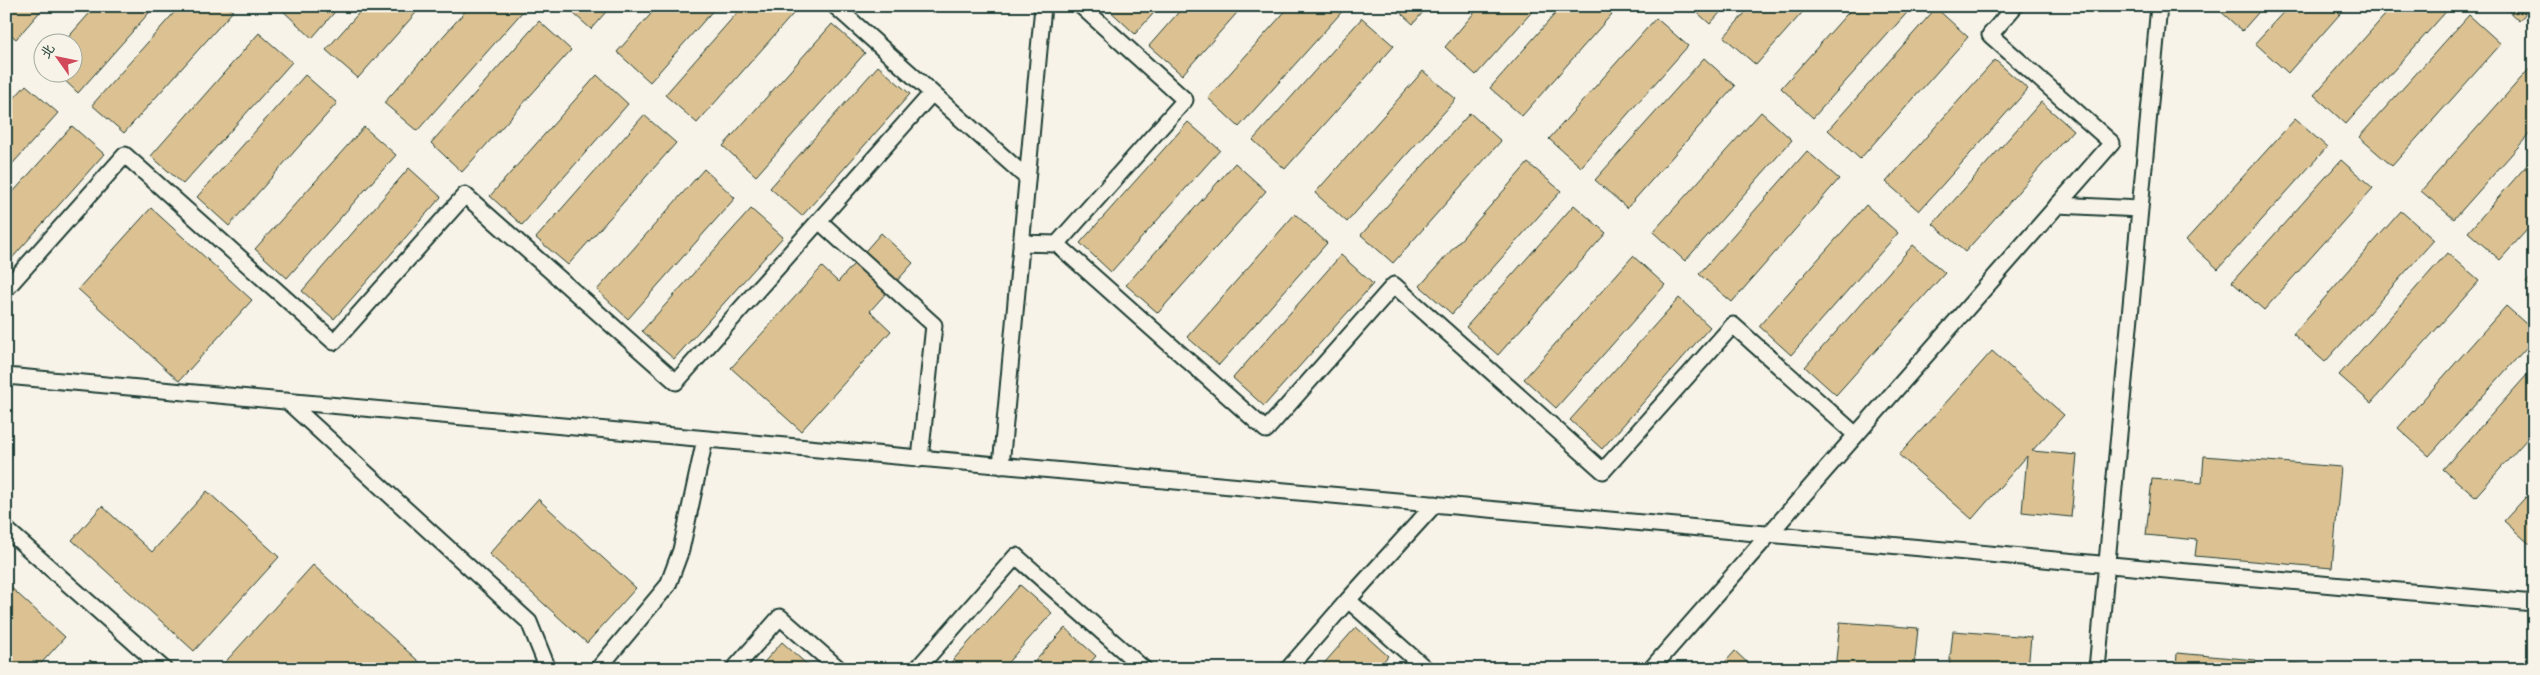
<svg xmlns="http://www.w3.org/2000/svg" width="2540" height="675" viewBox="0 0 2540 675" font-family="'Balsamiq Sans','LXGW WenKai TC',sans-serif">
<style>
.building{fill:#dcc292;stroke:#1f3d34}
.lines{fill:none;stroke-linecap:round;stroke-linejoin:round}
.lane-casing{stroke:#1f3d34;stroke-width:19}
.lane{stroke:#f7f3e8;stroke-width:15}
</style>
<rect width="100%" height="100%" fill="#f7f3e8"/>
<filter id="ink" filterUnits="userSpaceOnUse"><feTurbulence type="fractalNoise" baseFrequency=".02" numOctaves="2"/><feDisplacementMap in="SourceGraphic" scale="10" xChannelSelector="R" yChannelSelector="G"/><feConvolveMatrix kernelMatrix="1 2 1 2 8 2 1 2 1" color-interpolation-filters="sRGB"/></filter>
<g filter="url(#ink)">
<!-- building -->
<path class="building" d="M 6,6 L 45,6 L 16,39 L 6,30 Z
M 96,6 L 155,6 L 78,93 L 56,72 L 72,72 L 72,42 L 64,42 Z
M 180,6 L 227,6 L 233,11 L 124,133 L 92,105 Z
M 283,6 L 340,6 L 312,38 L 281,9 Z
M 365,6 L 422,6 L 358,78 L 326,50 Z
M 470,6 L 519,6 L 524,10 L 417,131 L 384,103 Z
M 565,6 L 611,6 L 591,29 Z
M 658,6 L 717,6 L 650,82 L 617,52 Z
M 743,6 L 800,6 L 697,123 L 665,95 Z
M 1105,6 L 1160,6 L 1135,34 Z
M 1184,6 L 1243,6 L 1182,75 L 1149,46 Z
M 1290,6 L 1347,6 L 1239,127 L 1208,98 Z
M 1393,6 L 1428,6 L 1413,24 Z
M 1480,6 L 1537,6 L 1476,75 L 1445,47 Z
M 1562,6 L 1619,6 L 1522,116 L 1490,88 Z
M 1690,6 L 1726,6 L 1710,24 Z
M 1751,6 L 1808,6 L 1756,65 L 1724,37 Z
M 1854,6 L 1913,6 L 1813,118 L 1781,88 Z
M 2215,6 L 2264,6 L 2242,31 Z
M 2289,6 L 2347,6 L 2288,73 L 2255,43 Z
M 2393,6 L 2451,6 L 2346,124 L 2314,95 Z
M 2503,6 L 2532,6 L 2519,21 Z
M 1936,8 L 1968,37 L 1860,159 L 1828,130 Z
M 2469,15 L 2501,44 L 2392,166 L 2359,137 Z
M 1362,18 L 1394,46 L 1285,169 L 1253,140 Z
M 1656,18 L 1688,46 L 1581,167 L 1549,139 Z
M 539,21 L 571,50 L 462,172 L 431,143 Z
M 832,24 L 865,53 L 756,176 L 723,146 Z
M 259,33 L 292,62 L 183,184 L 151,156 Z
M 1704,58 L 1735,86 L 1627,208 L 1595,180 Z
M 1995,60 L 2028,89 L 1919,211 L 1886,182 Z
M 878,66 L 910,94 L 802,216 L 770,188 Z
M 2530,68 L 2534,71 L 2534,129 L 2454,219 L 2421,191 Z
M 1423,71 L 1456,99 L 1347,222 L 1315,193 Z
M 305,75 L 337,103 L 229,226 L 197,197 Z
M 597,75 L 628,104 L 522,225 L 490,196 Z
M 26,85 L 58,113 L 6,171 L 6,107 Z
M 2041,102 L 2073,130 L 1965,252 L 1933,224 Z
M 1761,112 L 1792,140 L 1685,261 L 1653,232 Z
M 1470,113 L 1501,141 L 1393,263 L 1361,235 Z
M 644,115 L 676,143 L 568,265 L 536,238 Z
M 2295,119 L 2327,147 L 2218,269 L 2186,240 Z
M 1188,122 L 1220,150 L 1111,272 L 1080,243 Z
M 72,126 L 104,154 L 6,265 L 6,200 Z
M 364,127 L 396,155 L 287,278 L 255,249 Z
M 1807,151 L 1839,179 L 1732,302 L 1699,274 Z
M 2534,157 L 2534,222 L 2500,260 L 2468,232 Z
M 2341,160 L 2373,188 L 2264,310 L 2232,282 Z
M 1235,163 L 1266,191 L 1158,313 L 1126,285 Z
M 1528,163 L 1561,191 L 1452,314 L 1420,286 Z
M 409,168 L 441,197 L 334,319 L 302,291 Z
M 704,169 L 735,198 L 628,319 L 597,290 Z
M 1574,205 L 1606,233 L 1498,355 L 1466,327 Z
M 1866,205 L 1898,233 L 1791,355 L 1759,326 Z
M 151,208 L 252,300 L 179,381 L 78,289 Z
M 751,209 L 783,237 L 674,359 L 642,331 Z
M 2401,211 L 2434,240 L 2325,362 L 2293,334 Z
M 1295,214 L 1327,243 L 1219,365 L 1187,337 Z
M 881,233 L 913,263 L 870,311 L 891,331 L 801,431 L 731,368 L 822,267 L 838,282 Z
M 1913,245 L 1945,273 L 1836,395 L 1805,367 Z
M 2447,253 L 2479,281 L 2371,403 L 2339,375 Z
M 1341,255 L 1373,284 L 1264,406 L 1233,378 Z
M 1633,256 L 1665,285 L 1556,408 L 1524,379 Z
M 2534,274 L 2534,289 L 2526,283 Z
M 1679,298 L 1710,327 L 1602,449 L 1570,420 Z
M 2506,306 L 2534,331 L 2534,339 L 2429,456 L 2398,428 Z
M 1992,351 L 2064,415 L 2032,451 L 2077,455 L 2071,517 L 2022,512 L 2027,456 L 1972,519 L 1899,455 Z
M 2534,367 L 2534,431 L 2475,497 L 2443,469 Z
M 2204,456 L 2341,467 L 2332,568 L 2195,556 L 2197,540 L 2146,535 L 2152,479 L 2202,483 Z
M 2534,488 L 2534,548 L 2504,521 Z
M 207,491 L 279,557 L 194,651 L 72,540 L 102,506 L 152,552 Z
M 538,499 L 636,588 L 587,643 L 489,554 Z
M 313,565 L 427,669 L 219,669 Z
M 6,583 L 65,637 L 36,669 L 6,669 Z
M 1020,585 L 1052,613 L 1002,669 L 945,669 Z
M 1840,622 L 1918,628 L 1914,669 L 1835,669 Z
M 1356,627 L 1388,656 L 1377,669 L 1319,669 Z
M 1065,628 L 1096,656 L 1085,669 L 1028,669 Z
M 1953,631 L 2031,637 L 2028,669 L 1949,669 Z
M 782,642 L 812,669 L 758,669 Z
M 1735,651 L 1754,669 L 1719,669 Z
M 2177,653 L 2256,660 L 2255,669 L 2176,669 Z
M 90,660 L 100,669 L 82,669 Z
M 2290,663 L 2362,669 L 2290,669 Z"/>
<g class="lines">
<defs>
<path id="lane" d="M 835,6 L 1027,178
M 1081,6 L 1185,100 L 1057,244 L 1266,430 L 1394,285 L 1603,471 L 1733,325 L 1856,435
M 2057,205 L 2140,209
M 819,221 L 934,325 L 920,459
M 1021,243 L 1057,244
M 6,289 L 125,155 L 334,342 L 465,195 L 676,382 L 932,93
M 6,376 L 2534,603
M 287,401 L 529,622 L 546,664
M 1001,466 L 1043,6
M 6,529 L 164,669
M 1348,600 L 1435,504
M 598,669 L 668,585 L 681,550 L 705,439
M 734,669 L 780,617 L 839,669
M 917,669 L 1016,556 L 1144,669
M 1288,669 L 1348,600 L 1426,669
M 1651,669 L 2112,143 L 1990,35 L 2015,6
M 2097,669 L 2159,6"/>
</defs>
<!-- lane casing -->
<use href="#lane" class="lane-casing"/>
<!-- lane -->
<use href="#lane" class="lane"/>
</g>
</g>
<!-- margin -->
<rect width="2540" height="675" fill="none" stroke="#f7f3e8" stroke-width="25"/>
<rect x="12" y="12" width="2515" height="650" fill="none" stroke="#1f3d34" stroke-width="2" filter="url(#ink)"/>
<!-- north arrow -->
<g transform="translate(58 58) rotate(303)"><circle r="24" fill="#f7f3e8" stroke="#a1aaa0"/>
<path d="M0-4L9 19L0 12L-9 19Z" fill="#d1495b"/>
<text y="-8" font-size="14" font-weight="bold" text-anchor="middle" fill="#1f3d34">北</text>
</g>
</svg>
